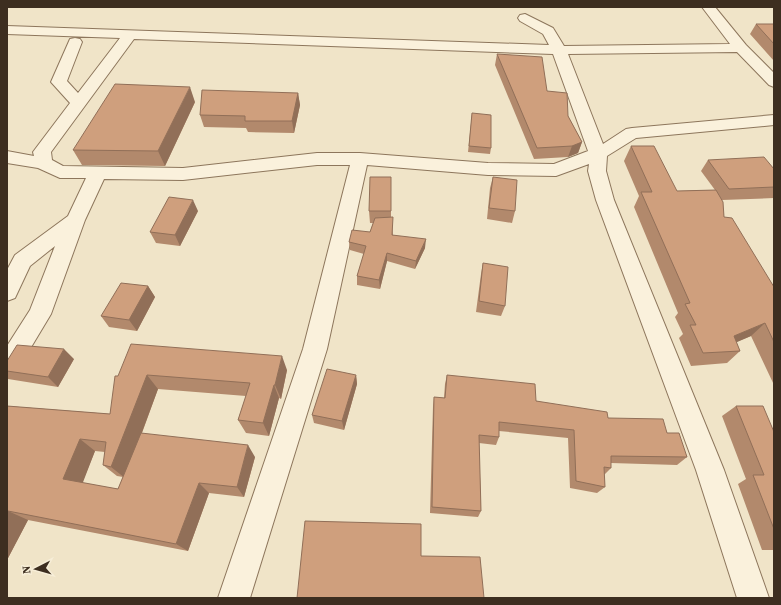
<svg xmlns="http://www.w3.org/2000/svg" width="781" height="605" viewBox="0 0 781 605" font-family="'Source Serif 4',serif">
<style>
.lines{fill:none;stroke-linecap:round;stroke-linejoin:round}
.minor-casing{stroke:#8d765c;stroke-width:2}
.minor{fill:#faf1dc;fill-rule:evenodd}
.wall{fill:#b2896c;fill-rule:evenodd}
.shaded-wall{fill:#916f58}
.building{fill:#cf9f7d;stroke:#916f58}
</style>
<rect width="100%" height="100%" fill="#f0e4c8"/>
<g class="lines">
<defs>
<path id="minor" d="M 702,7 L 715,7 L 746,45 L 774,73 L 774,87 L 769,85 L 737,52 L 568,54 L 603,144 L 626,129 L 632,128 L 774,115 L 774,125 L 636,138 L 607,156 L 606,171 L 614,200 L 724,470 L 769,598 L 737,598 L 696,470 L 596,200 L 588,171 L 589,164 L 556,176 L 488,175 L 367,165 L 327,349 L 250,598 L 218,598 L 303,349 L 350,165 L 317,165 L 183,180 L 104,179 L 85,220 L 51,314 L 15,374 L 7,378 L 7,346 L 30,310 L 55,246 L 30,266 L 15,298 L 7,301 L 7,270 L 15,255 L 68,216 L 86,178 L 60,178 L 38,168 L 7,163 L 7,151 L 34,156 L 33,152 L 36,148 L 70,103 L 51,82 L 70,39 L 75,38 L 80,39 L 82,42 L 67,81 L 78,93 L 120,38 L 7,34 L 7,26 L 549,45 L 543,34 L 520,21 L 518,18 L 520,15 L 525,14 L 553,28 L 564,46 L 730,44 ZM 134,39 L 553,54 L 588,151 L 554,164 L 488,163 L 360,153 L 317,153 L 183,168 L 63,166 L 52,160 L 51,152 Z"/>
</defs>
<!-- minor casing -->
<use href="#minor" class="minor-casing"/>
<!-- minor -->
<use href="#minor" class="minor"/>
</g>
<!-- wall -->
<path class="wall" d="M 756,24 L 774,24 L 774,61 L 750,34 Z
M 497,54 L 547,91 L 568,116 L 582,142 L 578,153 L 568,157 L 534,159 L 495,65 Z
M 298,93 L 300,105 L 294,133 L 248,132 L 246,128 L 204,127 L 200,115 Z
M 195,102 L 165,166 L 82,165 L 73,150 Z
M 472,113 L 491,148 L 490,154 L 468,152 Z
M 631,146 L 677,191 L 715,190 L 701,171 L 708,160 L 774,169 L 774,198 L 722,200 L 724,217 L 774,287 L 774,385 L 751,336 L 736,342 L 740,351 L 727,363 L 691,366 L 679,338 L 683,334 L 675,317 L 678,313 L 634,207 L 639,196 L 624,161 Z
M 391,177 L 391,217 L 393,235 L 425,248 L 415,269 L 387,261 L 380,289 L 357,285 L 357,276 L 364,254 L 350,250 L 349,242 L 370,232 L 373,223 L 370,223 L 369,211 Z
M 493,177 L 515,211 L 512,223 L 487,219 L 490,188 Z
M 198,211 L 180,246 L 156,243 L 150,232 Z
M 483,263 L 505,306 L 501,316 L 476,312 L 481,274 Z
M 148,286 L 155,297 L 137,331 L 109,327 L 101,316 Z
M 74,359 L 58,387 L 8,379 L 7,379 L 7,361 Z
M 287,370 L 281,399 L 279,398 L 269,436 L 246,433 L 238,420 L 246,396 L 158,389 L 142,433 L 255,457 L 244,497 L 209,493 L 188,551 L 28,520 L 7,560 L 7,406 L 110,414 L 118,376 ZM 95,451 L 105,452 L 103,465 L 117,476 L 123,477 L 118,489 L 82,483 Z
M 356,375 L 357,384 L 344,430 L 314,423 L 312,415 Z
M 447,375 L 536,401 L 608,418 L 667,433 L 687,457 L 677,465 L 611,463 L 611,468 L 604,475 L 605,487 L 597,493 L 570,488 L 568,438 L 499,431 L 499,437 L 496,445 L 479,443 L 481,511 L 478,517 L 430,513 L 433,406 L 434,397 L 444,398 L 445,384 Z
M 736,406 L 774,432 L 774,550 L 762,550 L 738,484 L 746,479 L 722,416 Z"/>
<!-- shaded-wall -->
<path class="shaded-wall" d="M 190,87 L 195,102 L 165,166 L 158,151 Z
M 298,93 L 300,105 L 294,133 L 292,121 Z
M 582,142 L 578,153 L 568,157 L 572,146 Z
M 193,200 L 198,211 L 180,246 L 175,235 Z
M 426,239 L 425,248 L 415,269 L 416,261 Z
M 387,253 L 387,261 L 380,289 L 379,280 Z
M 148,286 L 155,297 L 137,331 L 129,320 Z
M 765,323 L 751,336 L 721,349 L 734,336 Z
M 64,349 L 74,359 L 58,387 L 48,377 Z
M 282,356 L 287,370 L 281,399 L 275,385 Z
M 147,375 L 158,389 L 125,478 L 111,467 Z
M 356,375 L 357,384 L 344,430 L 342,421 Z
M 274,385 L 279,398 L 269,436 L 263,423 Z
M 80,439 L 95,451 L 80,490 L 63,479 Z
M 248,445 L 255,457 L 244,497 L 237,487 Z
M 199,483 L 209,493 L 188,551 L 176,544 Z
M 8,511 L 28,520 L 7,560 L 7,513 Z"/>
<!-- building -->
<path class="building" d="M 756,24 L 774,24 L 774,44 Z
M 497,54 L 542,57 L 547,91 L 567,93 L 568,116 L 582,142 L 572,146 L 537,148 Z
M 115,84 L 190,87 L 158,151 L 73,150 Z
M 202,90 L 298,93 L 292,121 L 245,121 L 245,116 L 200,115 Z
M 472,113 L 491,115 L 491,148 L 469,146 Z
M 631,146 L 654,146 L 677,191 L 716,190 L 723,202 L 724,217 L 732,218 L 774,287 L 774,342 L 765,323 L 734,336 L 740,351 L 703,353 L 690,325 L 696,325 L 685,304 L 690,303 L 641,192 L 652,192 Z
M 764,157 L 774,169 L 774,187 L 729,189 L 708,160 Z
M 370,177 L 391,177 L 391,211 L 369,211 Z
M 493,177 L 517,180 L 515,211 L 489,208 Z
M 169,197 L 193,200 L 175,235 L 150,232 Z
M 393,217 L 392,235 L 426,239 L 416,261 L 387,253 L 379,280 L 357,276 L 366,246 L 349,242 L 352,230 L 370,232 L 375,218 Z
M 483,263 L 508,267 L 505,306 L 479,301 Z
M 121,283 L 148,286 L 129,320 L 101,316 Z
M 131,344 L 282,356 L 275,385 L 274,385 L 263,423 L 238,420 L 250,383 L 147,375 L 111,467 L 103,465 L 106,442 L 80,439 L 63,479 L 118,489 L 141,433 L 248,445 L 237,487 L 199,483 L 176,544 L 8,511 L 7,513 L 7,406 L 110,414 L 115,376 L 118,376 Z
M 17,345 L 64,349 L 48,377 L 7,371 L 7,361 Z
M 327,369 L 356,375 L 342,421 L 312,415 Z
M 447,375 L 535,384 L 536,401 L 607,412 L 608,418 L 663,419 L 667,433 L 679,433 L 687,457 L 611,456 L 611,468 L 604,467 L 605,487 L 576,481 L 574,430 L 499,422 L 499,437 L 479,435 L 481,511 L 432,507 L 434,397 L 445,398 Z
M 736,406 L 763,406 L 774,432 L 774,529 L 753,475 L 764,475 Z
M 305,521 L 421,524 L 421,556 L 480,557 L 484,598 L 297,598 Z"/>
<!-- border -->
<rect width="781" height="605" fill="none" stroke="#3d2e20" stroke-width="16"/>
<!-- north arrow -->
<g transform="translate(36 569) rotate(264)" stroke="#f7eed8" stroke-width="3" paint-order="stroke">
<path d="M0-3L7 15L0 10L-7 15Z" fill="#3d2e20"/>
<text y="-6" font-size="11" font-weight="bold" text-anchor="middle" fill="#3d2e20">N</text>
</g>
</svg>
